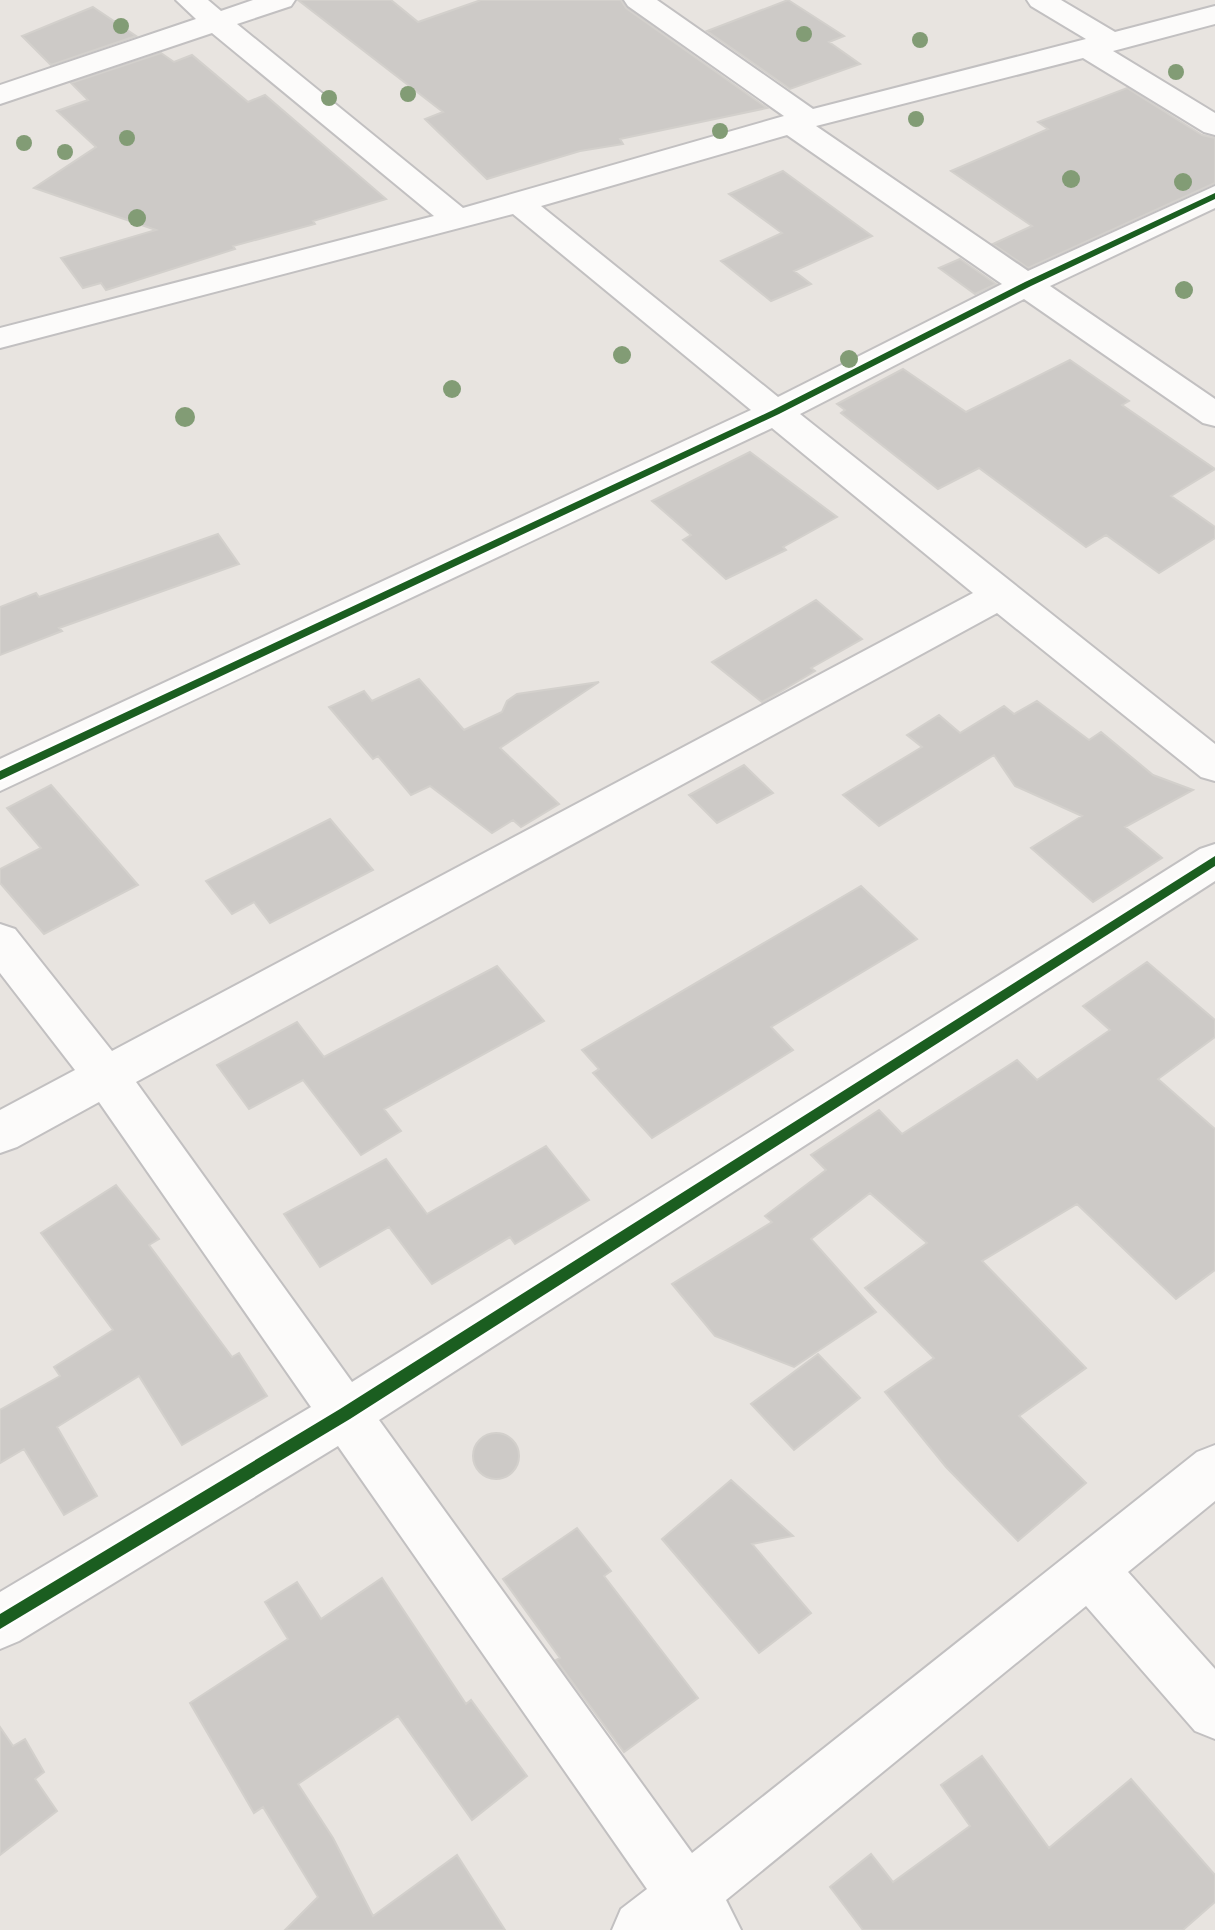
<svg xmlns="http://www.w3.org/2000/svg" width="1215" height="1930" viewBox="0 0 1215 1930" font-family="Mulish,sans-serif">
<style>
.building{fill:#cdcac7;stroke:#d3d0cc;stroke-width:2}
.lines{fill:none;stroke-linecap:round;stroke-linejoin:round}
.minor-casing{stroke:#c2c0c1;stroke-width:4}
.minor{fill:#fcfbfa;fill-rule:evenodd}
.cycleway-casing{stroke:#fff;stroke-width:5}
.cycleway{fill:#1b5e20;fill-rule:evenodd}
.tree{fill:#829c75}
</style>
<rect width="100%" height="100%" fill="#e8e4e0"/>
<!-- building -->
<path class="building" d="M 298,0 L 391,0 L 418,22 L 481,0 L 621,0 L 626,8 L 767,108 L 620,139 L 623,144 L 580,151 L 487,179 L 425,119 L 443,112 Z
M 788,0 L 844,36 L 829,42 L 860,64 L 790,89 L 707,31 Z
M 93,7 L 136,36 L 51,65 L 22,36 Z
M 161,53 L 174,62 L 192,55 L 248,102 L 265,95 L 386,199 L 313,221 L 315,224 L 233,246 L 235,249 L 106,290 L 101,283 L 83,288 L 61,258 L 156,230 L 34,188 L 96,147 L 57,111 L 88,100 L 71,83 Z
M 1127,88 L 1202,135 L 1215,138 L 1215,183 L 1028,268 L 993,244 L 1032,226 L 951,171 L 1048,129 L 1038,122 Z
M 783,171 L 872,236 L 794,271 L 811,284 L 771,301 L 721,261 L 782,233 L 729,194 Z
M 960,259 L 996,284 L 975,294 L 939,268 Z
M 1070,360 L 1129,401 L 1122,405 L 1215,469 L 1171,496 L 1215,527 L 1215,538 L 1159,573 L 1106,535 L 1086,547 L 979,468 L 938,489 L 841,413 L 845,410 L 837,404 L 903,369 L 966,412 Z
M 750,452 L 837,517 L 783,547 L 786,550 L 726,579 L 683,540 L 691,535 L 652,501 Z
M 218,534 L 239,564 L 59,628 L 62,631 L 0,655 L 0,607 L 36,593 L 39,597 Z
M 816,600 L 862,639 L 811,668 L 815,671 L 780,692 L 762,702 L 712,662 Z
M 419,679 L 464,730 L 502,712 L 507,701 L 517,694 L 599,682 L 500,748 L 559,804 L 521,827 L 513,820 L 492,833 L 430,786 L 411,795 L 378,756 L 373,759 L 329,707 L 364,691 L 372,701 Z
M 1037,701 L 1089,740 L 1101,732 L 1153,775 L 1193,790 L 1125,827 L 1162,858 L 1093,902 L 1031,848 L 1082,816 L 1015,786 L 994,755 L 879,826 L 843,795 L 922,747 L 907,735 L 939,715 L 960,733 L 1004,706 L 1014,714 Z
M 744,765 L 773,793 L 717,823 L 689,795 Z
M 51,785 L 138,885 L 44,934 L 0,883 L 0,869 L 41,848 L 7,808 Z
M 330,819 L 373,870 L 270,923 L 254,902 L 232,914 L 206,881 Z
M 861,886 L 917,939 L 771,1027 L 793,1050 L 652,1138 L 593,1073 L 599,1069 L 582,1050 Z
M 1147,962 L 1215,1020 L 1215,1037 L 1158,1079 L 1215,1129 L 1215,1270 L 1176,1299 L 1077,1204 L 982,1261 L 1086,1368 L 1019,1416 L 1086,1483 L 1018,1541 L 946,1467 L 885,1392 L 934,1358 L 865,1288 L 927,1243 L 870,1193 L 811,1239 L 876,1312 L 794,1367 L 715,1336 L 672,1284 L 772,1222 L 765,1216 L 826,1170 L 811,1155 L 879,1110 L 902,1134 L 1017,1060 L 1037,1080 L 1110,1030 L 1083,1006 Z
M 497,966 L 544,1021 L 384,1109 L 401,1131 L 361,1155 L 303,1080 L 249,1109 L 217,1065 L 297,1022 L 324,1057 Z
M 546,1146 L 589,1200 L 515,1244 L 510,1237 L 432,1284 L 389,1227 L 320,1267 L 284,1214 L 386,1159 L 427,1214 Z
M 116,1185 L 159,1239 L 149,1245 L 232,1357 L 239,1353 L 267,1396 L 182,1445 L 139,1376 L 57,1427 L 97,1496 L 64,1515 L 24,1449 L 0,1463 L 0,1410 L 60,1376 L 54,1367 L 113,1330 L 41,1233 Z
M 818,1354 L 860,1398 L 794,1450 L 751,1404 Z
M473 1456a23 23 0 1 1 46 0a23 23 0 1 1-46 0Z
M 731,1480 L 793,1536 L 752,1544 L 811,1613 L 759,1653 L 662,1539 Z
M 577,1528 L 611,1571 L 604,1576 L 698,1698 L 624,1752 L 556,1660 L 560,1658 L 503,1579 Z
M 382,1578 L 466,1704 L 471,1700 L 527,1776 L 472,1820 L 398,1716 L 298,1784 L 333,1838 L 373,1916 L 457,1855 L 505,1930 L 285,1930 L 318,1897 L 263,1807 L 254,1813 L 190,1703 L 288,1639 L 265,1602 L 297,1582 L 321,1619 Z
M 0,1727 L 13,1746 L 25,1739 L 44,1772 L 35,1779 L 57,1811 L 0,1855 Z
M 982,1756 L 1049,1848 L 1131,1779 L 1215,1875 L 1215,1902 L 1183,1930 L 863,1930 L 830,1887 L 871,1854 L 893,1882 L 970,1826 L 941,1785 Z"/>
<g class="lines">
<defs>
<path id="minor" d="M 176,0 L 208,0 L 221,11 L 253,0 L 295,0 L 291,6 L 237,24 L 463,208 L 784,116 L 628,6 L 624,0 L 657,0 L 813,109 L 1086,39 L 1031,6 L 1027,0 L 1061,0 L 1115,32 L 1215,6 L 1215,24 L 1113,51 L 1215,113 L 1215,135 L 1204,132 L 1083,58 L 816,126 L 1028,271 L 1215,186 L 1215,208 L 1050,286 L 1215,399 L 1215,426 L 1203,423 L 1024,299 L 800,414 L 1215,744 L 1215,781 L 1201,777 L 997,613 L 136,1082 L 352,1382 L 1200,849 L 1215,844 L 1215,881 L 379,1420 L 692,1853 L 1197,1452 L 1215,1445 L 1215,1501 L 1128,1572 L 1215,1669 L 1215,1739 L 1195,1731 L 1086,1606 L 726,1900 L 741,1930 L 612,1930 L 621,1909 L 647,1889 L 338,1446 L 19,1641 L 0,1649 L 0,1592 L 311,1407 L 99,1102 L 17,1147 L 0,1153 L 0,1110 L 75,1070 L 0,973 L 0,924 L 15,929 L 112,1051 L 973,593 L 772,428 L 0,791 L 0,759 L 751,410 L 513,214 L 0,348 L 0,328 L 434,216 L 212,33 L 0,104 L 0,85 L 196,19 ZM 787,135 L 1002,284 L 778,397 L 541,206 Z"/>
</defs>
<!-- minor casing -->
<use href="#minor" class="minor-casing"/>
<!-- minor -->
<use href="#minor" class="minor"/>
<defs>
<path id="cycleway" d="M 1215,193 L 1215,199 L 1031,286 L 779,414 L 0,780 L 0,771 L 773,410 L 1025,282 Z
M 1215,856 L 1215,866 L 350,1419 L 0,1629 L 0,1614 L 340,1409 Z"/>
</defs>
<!-- cycleway casing -->
<use href="#cycleway" class="cycleway-casing"/>
<!-- cycleway -->
<use href="#cycleway" class="cycleway"/>
</g>
<!-- trees -->
<g class="tree">
<circle cx="121" cy="26" r="8"/>
<circle cx="804" cy="34" r="8"/>
<circle cx="920" cy="40" r="8"/>
<circle cx="1176" cy="72" r="8"/>
<circle cx="408" cy="94" r="8"/>
<circle cx="329" cy="98" r="8"/>
<circle cx="916" cy="119" r="8"/>
<circle cx="720" cy="131" r="8"/>
<circle cx="127" cy="138" r="8"/>
<circle cx="24" cy="143" r="8"/>
<circle cx="65" cy="152" r="8"/>
<circle cx="1071" cy="179" r="9"/>
<circle cx="1183" cy="182" r="9"/>
<circle cx="137" cy="218" r="9"/>
<circle cx="1184" cy="290" r="9"/>
<circle cx="622" cy="355" r="9"/>
<circle cx="849" cy="359" r="9"/>
<circle cx="452" cy="389" r="9"/>
<circle cx="185" cy="417" r="10"/>
</g>
</svg>
